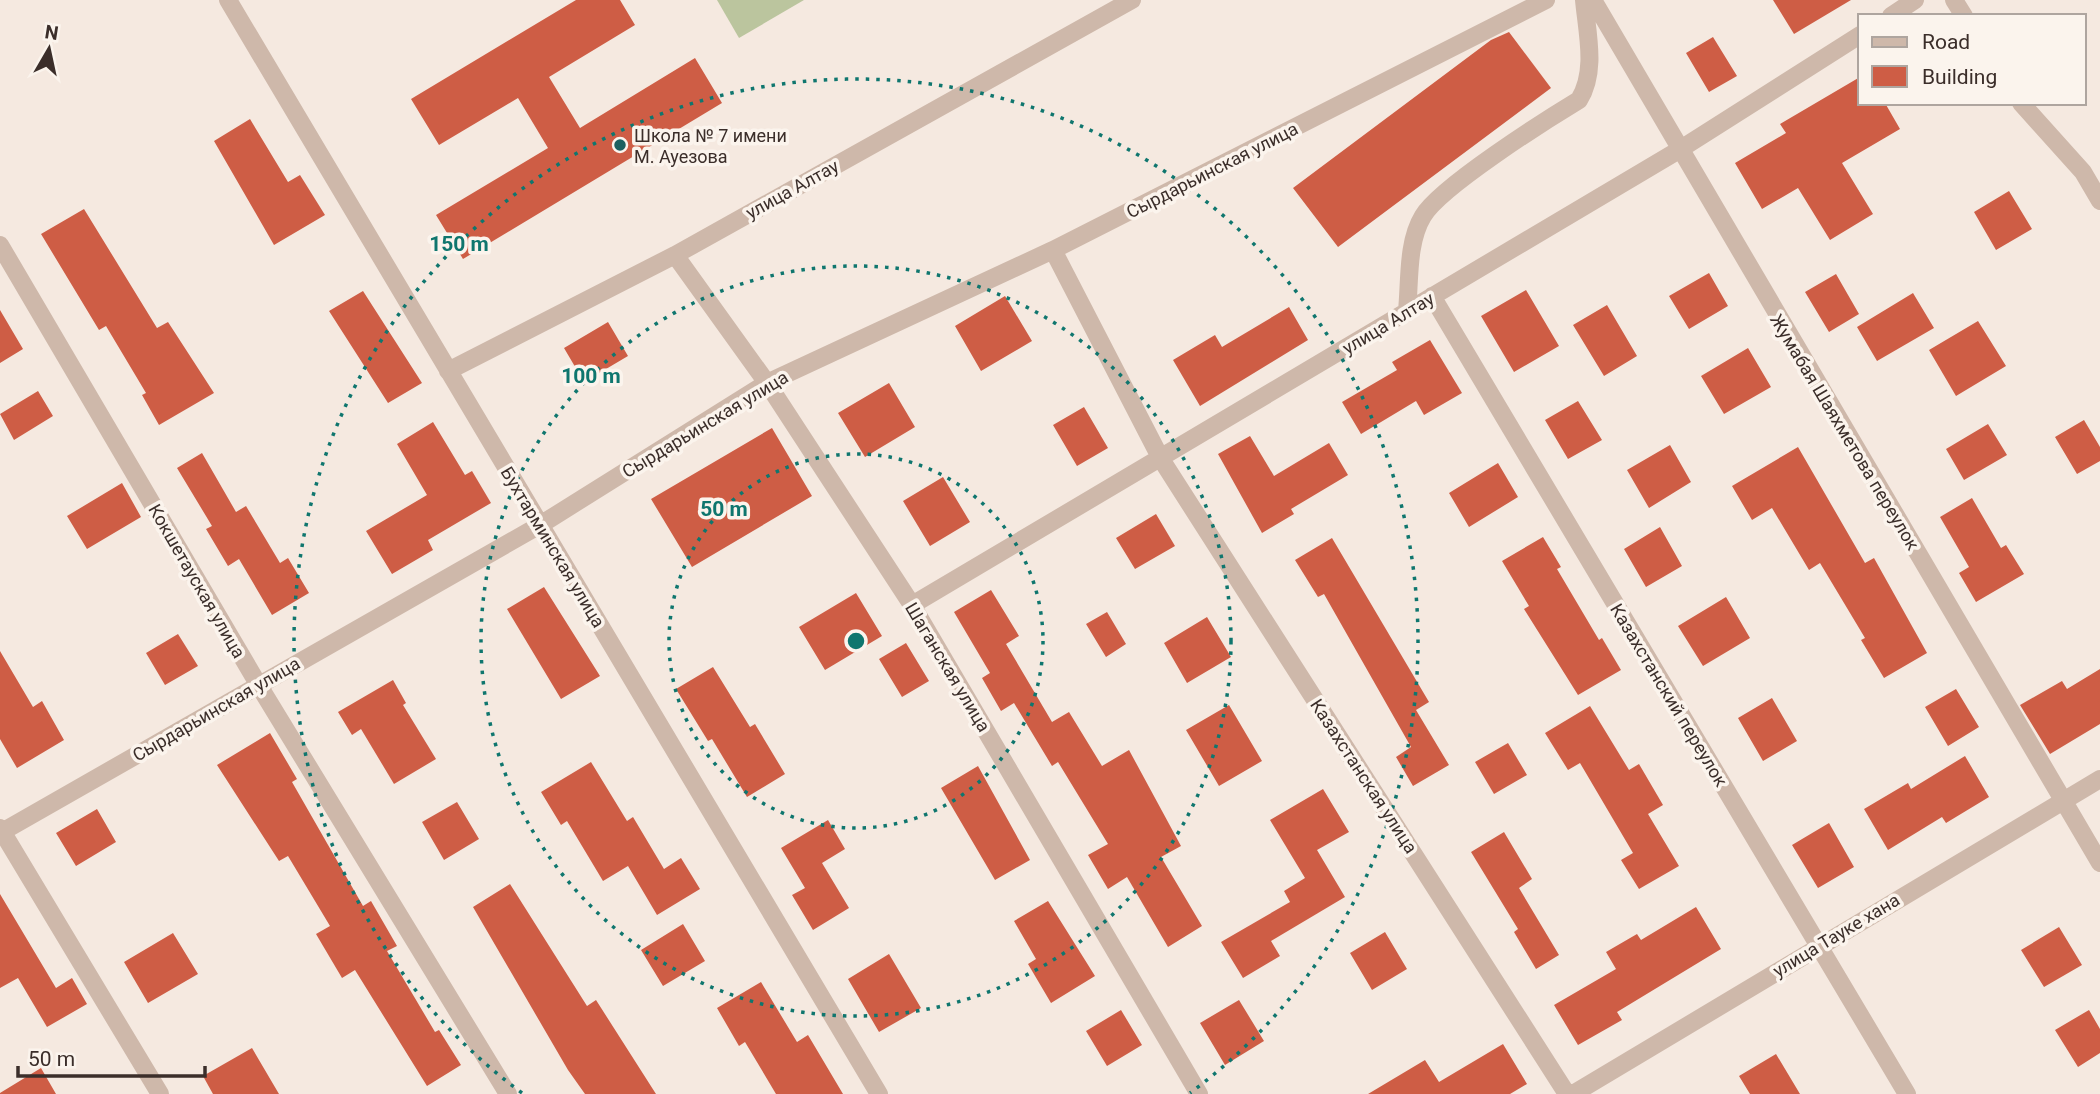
<svg xmlns="http://www.w3.org/2000/svg" width="2100" height="1094" viewBox="0 0 2100 1094" font-family="Roboto,sans-serif">
<style>
.green{fill:#bbc59e}
.building{fill:#ce5d45}
.lines{fill:none;stroke-linecap:round;stroke-linejoin:round}
.street{stroke:#ceb8aa;stroke-width:18}
.ring{fill:none;stroke:#0f766e;stroke-width:3.5;stroke-dasharray:3.5 7}
.poi-dot{fill:#1c6060;stroke:#fbf4ed;stroke-width:2.5}
.labels{text-anchor:middle;dominant-baseline:central;stroke-width:7;stroke-linejoin:round;paint-order:stroke}
.poi-label{font-size:18px;fill:#3b2e2a;stroke:#fbf4ed;text-anchor:start}
.street-label{font-size:18px;fill:#3b2e2a;stroke:#fbf4ed}
.centre{fill:#0f766e;stroke:#fbf4ed;stroke-width:3.5}
.ring-label{font-size:21px;text-anchor:middle;font-weight:bold;fill:#0f766e;stroke:#fbf4ed;stroke-width:7;stroke-linejoin:round;paint-order:stroke}
</style>
<rect width="100%" height="100%" fill="#f5e9e0"/>
<!-- green -->
<path class="green" d="M 717,0 L 804,0 L 739,38 Z"/>
<!-- building -->
<path class="building" d="M 576,0 L 620,0 L 635,25 L 549,77 L 580,128 L 695,58 L 722,103 L 463,259 L 436,215 L 548,148 L 518,98 L 439,145 L 411,99 Z
M 1773,0 L 1851,0 L 1794,34 Z
M 1509,32 L 1551,88 L 1338,247 L 1293,188 L 1491,40 Z
M 1713,37 L 1737,76 L 1709,92 L 1686,53 Z
M 1860,77 L 1860,103 L 1885,103 L 1900,129 L 1842,163 L 1873,214 L 1830,240 L 1798,188 L 1762,209 L 1735,163 L 1786,133 L 1780,124 Z
M 250,119 L 288,182 L 300,175 L 325,215 L 274,245 L 214,141 Z
M 2009,191 L 2032,229 L 1996,250 L 1974,212 Z
M 84,209 L 157,328 L 168,322 L 214,393 L 159,425 L 142,395 L 146,393 L 106,326 L 99,330 L 41,234 Z
M 1709,273 L 1728,306 L 1689,329 L 1669,296 Z
M 1836,274 L 1859,314 L 1829,332 L 1805,292 Z
M 1526,290 L 1559,346 L 1514,372 L 1481,316 Z
M 363,291 L 422,383 L 388,403 L 329,311 Z
M 1913,293 L 1934,328 L 1877,361 L 1857,327 Z
M 1005,296 L 1032,341 L 981,371 L 955,326 Z
M 1607,305 L 1637,356 L 1604,376 L 1573,325 Z
M 1289,307 L 1308,340 L 1200,406 L 1173,360 L 1215,335 L 1222,347 Z
M 0,310 L 23,349 L 0,363 Z
M 1978,321 L 2006,366 L 1956,396 L 1929,350 Z
M 608,322 L 628,356 L 584,382 L 564,348 Z
M 1430,340 L 1462,393 L 1424,415 L 1416,401 L 1361,434 L 1342,402 L 1397,370 L 1392,362 Z
M 1748,348 L 1771,387 L 1724,414 L 1701,376 Z
M 889,383 L 915,427 L 865,457 L 838,413 Z
M 38,391 L 53,416 L 14,440 L 0,414 Z
M 1578,401 L 1602,440 L 1568,459 L 1545,420 Z
M 1084,407 L 1108,448 L 1077,466 L 1053,425 Z
M 2084,420 L 2100,447 L 2100,461 L 2077,474 L 2055,437 Z
M 433,422 L 465,475 L 472,471 L 491,503 L 428,540 L 433,550 L 392,574 L 366,531 L 427,495 L 397,444 Z
M 1988,424 L 2007,455 L 1964,480 L 1946,449 Z
M 772,428 L 812,496 L 692,567 L 651,499 Z
M 1250,436 L 1274,476 L 1329,443 L 1348,475 L 1291,509 L 1294,514 L 1262,533 L 1218,454 Z
M 1670,445 L 1691,482 L 1649,508 L 1627,470 Z
M 1798,447 L 1865,563 L 1874,558 L 1927,653 L 1884,678 L 1861,640 L 1865,638 L 1820,563 L 1809,570 L 1772,508 L 1752,520 L 1732,486 Z
M 202,453 L 236,512 L 246,506 L 280,563 L 288,558 L 309,593 L 272,615 L 239,559 L 228,566 L 206,529 L 212,526 L 177,468 Z
M 1498,463 L 1518,497 L 1469,527 L 1449,493 Z
M 943,477 L 970,522 L 930,546 L 903,501 Z
M 122,483 L 141,517 L 87,549 L 67,516 Z
M 1972,498 L 2001,548 L 2006,545 L 2024,574 L 1976,602 L 1959,573 L 1969,567 L 1940,517 Z
M 1156,514 L 1175,546 L 1135,569 L 1116,538 Z
M 1660,527 L 1682,566 L 1646,587 L 1624,549 Z
M 1543,537 L 1561,567 L 1557,569 L 1599,640 L 1602,638 L 1621,670 L 1578,695 L 1524,609 L 1529,606 L 1502,561 Z
M 1332,538 L 1429,702 L 1416,710 L 1449,765 L 1413,786 L 1396,757 L 1411,747 L 1324,594 L 1318,597 L 1295,560 Z
M 544,587 L 600,676 L 561,699 L 507,609 Z
M 991,590 L 1019,636 L 1006,644 L 1052,722 L 1069,712 L 1102,766 L 1129,750 L 1181,846 L 1161,857 L 1202,926 L 1168,947 L 1127,877 L 1108,889 L 1088,855 L 1108,844 L 1058,762 L 1052,766 L 1014,703 L 1001,711 L 982,678 L 990,673 L 954,612 Z
M 856,593 L 882,636 L 825,670 L 799,627 Z
M 1726,597 L 1750,638 L 1703,666 L 1678,626 Z
M 1107,612 L 1126,644 L 1106,657 L 1086,624 Z
M 1207,617 L 1231,657 L 1187,683 L 1164,643 Z
M 178,634 L 198,666 L 165,685 L 146,653 Z
M 906,643 L 929,681 L 902,697 L 879,659 Z
M 0,651 L 33,707 L 42,701 L 64,740 L 17,768 L 0,739 Z
M 713,667 L 750,727 L 755,724 L 785,774 L 747,797 L 712,739 L 708,741 L 676,689 Z
M 2100,669 L 2100,724 L 2050,754 L 2020,705 L 2062,681 L 2067,689 Z
M 393,680 L 406,703 L 403,705 L 436,759 L 394,784 L 361,729 L 352,735 L 338,712 Z
M 1956,689 L 1979,727 L 1948,746 L 1925,707 Z
M 1772,698 L 1797,741 L 1763,761 L 1738,718 Z
M 1229,705 L 1262,761 L 1219,786 L 1186,730 Z
M 1590,706 L 1629,770 L 1639,764 L 1663,805 L 1648,814 L 1679,866 L 1639,889 L 1621,860 L 1633,853 L 1580,763 L 1568,770 L 1545,733 Z
M 270,733 L 297,779 L 292,782 L 363,906 L 371,901 L 397,946 L 387,951 L 435,1032 L 439,1030 L 461,1065 L 427,1086 L 355,970 L 342,978 L 316,934 L 330,926 L 288,856 L 279,861 L 217,765 Z
M 1508,743 L 1527,775 L 1494,794 L 1475,762 Z
M 1965,756 L 1989,797 L 1946,823 L 1942,817 L 1888,850 L 1864,809 L 1908,783 L 1911,789 Z
M 591,762 L 627,821 L 633,817 L 664,869 L 681,858 L 700,889 L 657,915 L 628,866 L 603,881 L 567,821 L 561,825 L 541,792 Z
M 978,766 L 1030,860 L 995,880 L 941,788 Z
M 1323,789 L 1349,832 L 1317,850 L 1345,897 L 1271,941 L 1280,956 L 1243,978 L 1221,942 L 1290,902 L 1284,891 L 1305,878 L 1270,820 Z
M 457,802 L 479,839 L 444,860 L 422,822 Z
M 97,809 L 116,842 L 76,866 L 56,833 Z
M 828,820 L 845,849 L 822,863 L 849,908 L 813,930 L 792,895 L 805,888 L 781,848 Z
M 1829,823 L 1854,867 L 1818,888 L 1792,845 Z
M 1504,832 L 1532,879 L 1519,888 L 1559,955 L 1536,969 L 1514,932 L 1518,929 L 1471,852 Z
M 510,884 L 587,1006 L 596,1000 L 656,1094 L 585,1094 L 568,1070 L 473,907 Z
M 0,894 L 56,988 L 72,978 L 87,1004 L 47,1027 L 18,978 L 0,988 Z
M 1048,901 L 1095,976 L 1051,1003 L 1028,964 L 1036,959 L 1014,921 Z
M 1696,907 L 1721,949 L 1617,1012 L 1622,1020 L 1578,1045 L 1554,1005 L 1616,969 L 1606,952 L 1637,934 L 1641,940 Z
M 683,924 L 705,961 L 663,986 L 641,950 Z
M 2059,927 L 2082,965 L 2044,987 L 2021,950 Z
M 1385,932 L 1407,969 L 1372,990 L 1350,953 Z
M 173,933 L 198,974 L 148,1003 L 124,962 Z
M 889,954 L 921,1008 L 879,1032 L 848,979 Z
M 761,982 L 797,1042 L 808,1035 L 843,1094 L 776,1094 L 745,1042 L 739,1046 L 717,1008 Z
M 1239,1000 L 1264,1041 L 1225,1065 L 1200,1023 Z
M 1121,1010 L 1142,1045 L 1107,1066 L 1086,1031 Z
M 2089,1010 L 2100,1029 L 2100,1053 L 2078,1067 L 2055,1030 Z
M 1503,1044 L 1527,1084 L 1510,1094 L 1368,1094 L 1425,1060 L 1439,1082 Z
M 252,1048 L 279,1094 L 213,1094 L 203,1076 Z
M 1776,1054 L 1800,1094 L 1750,1094 L 1739,1076 Z
M 41,1068 L 56,1094 L 0,1094 L 0,1093 Z"/>
<g class="lines">
<!-- street -->
<path class="street" d="M 228,0 L 879,1094
M 1593,0 L 2100,863
M 1954,0 L 1964,16
M 1891,16 L 1915,0
M 2021,103 L 2083,172 L 2100,201
M 0,245 L 258,684 L 508,1094
M 1053,250 L 1161,459 L 1567,1094
M 675,255 L 767,383 L 912,605 L 1199,1094
M 1432,296 L 1907,1094
M 1407,311 C 1410,281 1407,242 1423,216 C 1440,187 1546,120 1579,100 C 1597,71 1587,33 1584,0
M 448,371 L 675,255 L 1132,0
M 912,605 L 1679,150 L 1860,35
M 0,828 L 160,1094
M 0,833 L 540,525 L 767,383 L 1053,250 L 1546,0
M 1573,1094 L 2100,779"/>
</g>
<!-- distance rings -->
<g class="ring">
<circle cx="856" cy="641" r="187"/>
<circle cx="856" cy="641" r="375"/>
<path d="M522 1093A562 562 0 1 1 1190 1093"/>
</g>
<!-- markers -->
<circle class="poi-dot" cx="620" cy="145" r="7"/>
<g class="labels">
<!-- poi labels -->
<g class="poi-label">
<text x="634" y="135">Школа № 7 имени<tspan x="634" dy="21">М. Ауезова</tspan></text>
</g>
<!-- street labels -->
<g class="street-label">
<text transform="translate(1212 170) rotate(-27)">Сырдарьинская улица</text>
<text transform="translate(792 189) rotate(-29)">улица Алтау</text>
<text transform="translate(1388 323) rotate(-31)">улица Алтау</text>
<text transform="translate(705 424) rotate(-31)">Сырдарьинская улица</text>
<text transform="translate(1845 432) rotate(59)">Жумабая Шаяхметова переулок</text>
<text transform="translate(553 547) rotate(59)">Бухтарминская улица</text>
<text transform="translate(197 581) rotate(60)">Кокшетауская улица</text>
<text transform="translate(948 667) rotate(59)">Шаганская улица</text>
<text transform="translate(1669 695) rotate(59)">Казахстанский переулок</text>
<text transform="translate(216 709) rotate(-30)">Сырдарьинская улица</text>
<text transform="translate(1364 776) rotate(57)">Казахстанская улица</text>
<text transform="translate(1836 935) rotate(-31)">улица Тауке хана</text>
</g>
</g>
<circle cx="856" cy="641" r="10" class="centre"/>
<g class="ring-label">
<text x="459" y="251">150 m</text>
<text x="591" y="383">100 m</text>
<text x="724" y="516">50 m</text>
</g>
<!-- legend -->
<rect x="1858" y="14" width="228" height="91" fill="#fbf4ed" stroke="#aea59f" stroke-width="2"/>
<rect x="1872" y="37" width="35" height="10" fill="#ceb8aa" stroke="#aea59f" stroke-width="2"/>
<text x="1922" y="49" font-size="21" fill="#3b2e2a">Road</text>
<rect x="1872" y="66" width="35" height="21" fill="#ce5d45" stroke="#aea59f" stroke-width="2"/>
<text x="1922" y="84" font-size="21" fill="#3b2e2a">Building</text>
<!-- north arrow -->
<g transform="translate(49 49) rotate(9)" stroke="#fbf4ed" stroke-width="5" paint-order="stroke">
<path d="M0-5L12 26L0 18L-12 26Z" fill="#3b2e2a"/>
<text y="-10" font-size="19" font-weight="bold" text-anchor="middle" fill="#3b2e2a">N</text>
</g>
<!-- scale -->
<path d="M18 1066v10h187v-10" fill="none" stroke="#3b2e2a" stroke-width="3.5"/>
<text x="28" y="1066" font-size="21" fill="#3b2e2a" stroke="#fbf4ed" stroke-width="5" paint-order="stroke">50 m</text>
</svg>
